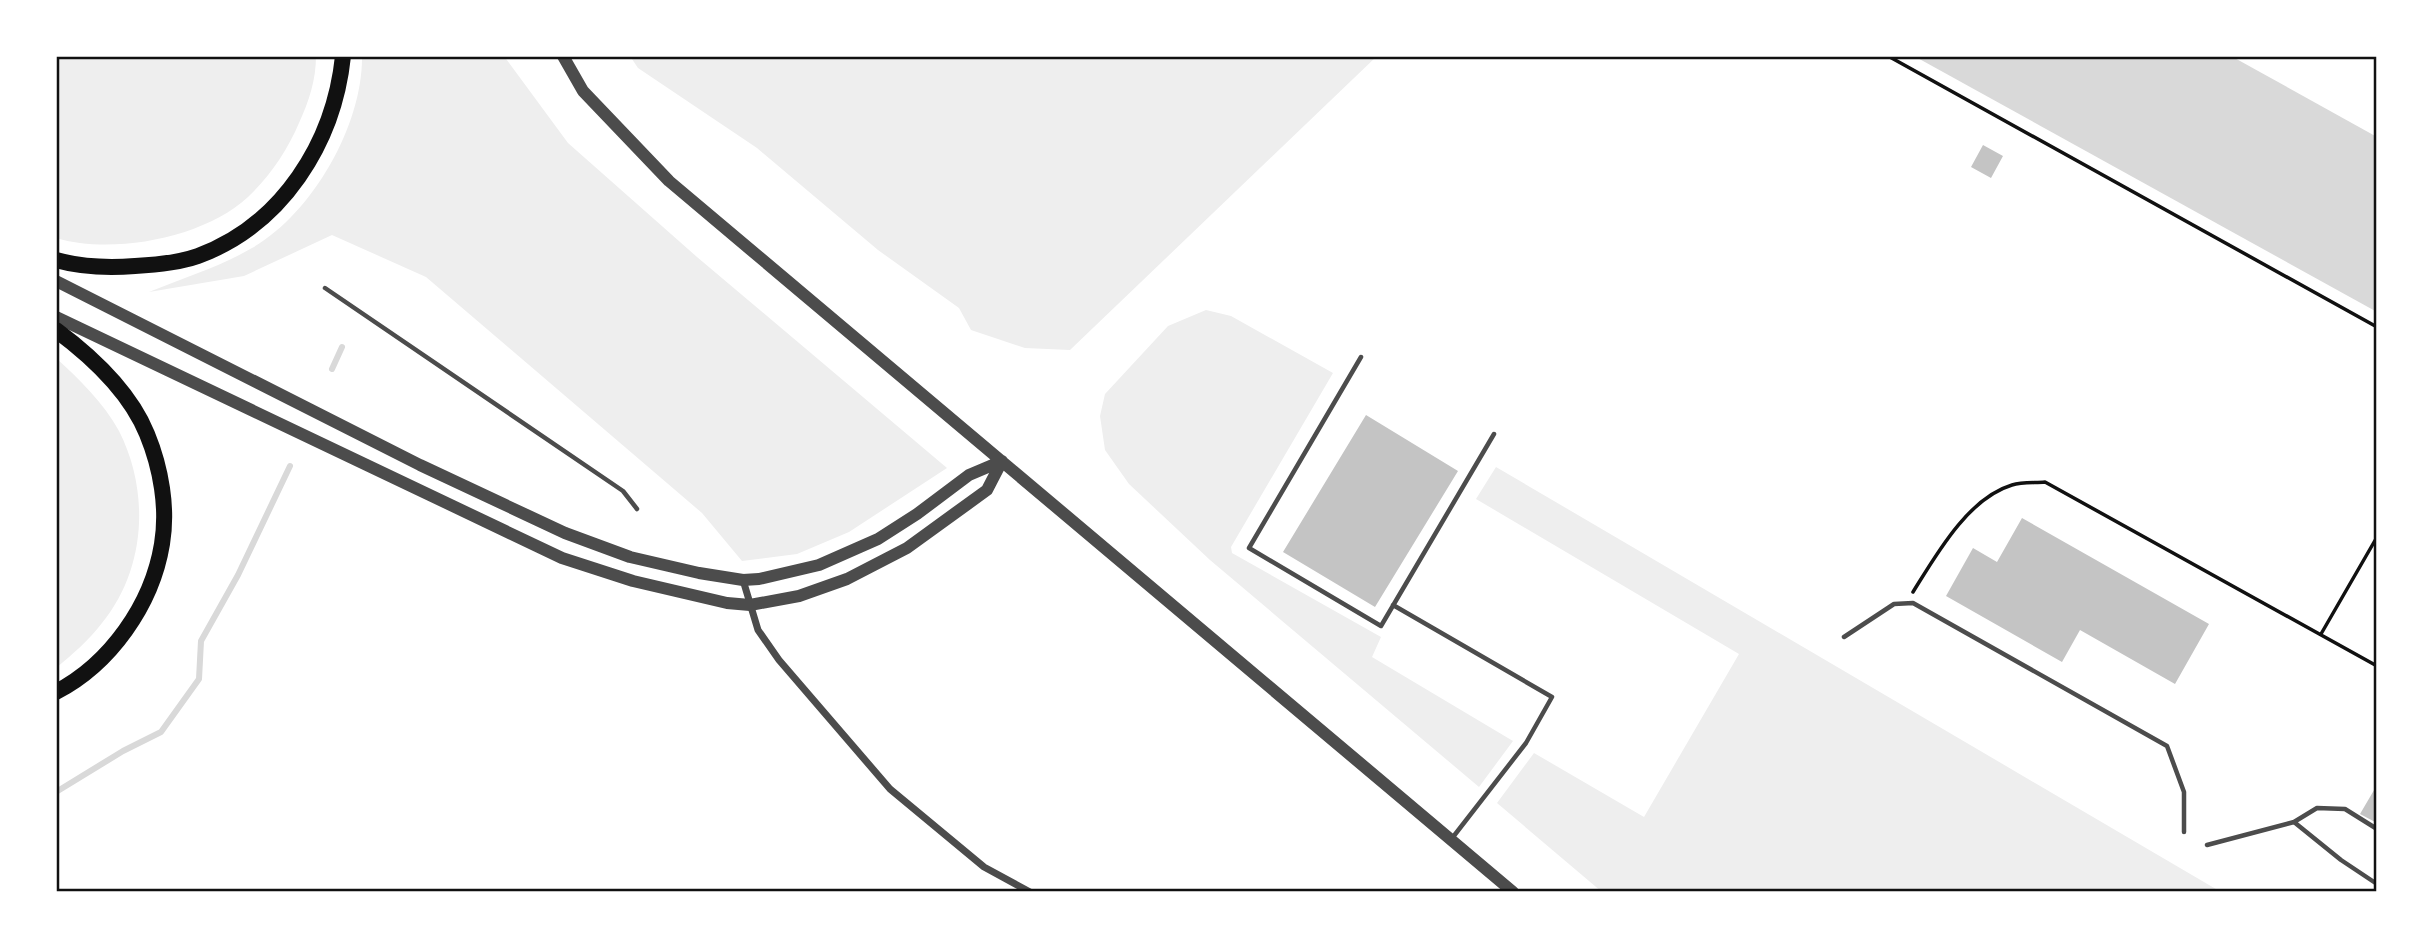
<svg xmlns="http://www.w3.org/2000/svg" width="2433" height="948" viewBox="0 0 2433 948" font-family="Arial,sans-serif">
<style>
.green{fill:#eee}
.water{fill:#d9d9d9}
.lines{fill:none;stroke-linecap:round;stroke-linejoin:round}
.stream{stroke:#d9d9d9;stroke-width:6}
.building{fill:#c4c4c4}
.path{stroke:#111;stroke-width:3.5}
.service{stroke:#4c4c4c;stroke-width:4.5}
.minor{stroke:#4c4c4c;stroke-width:7}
.tertiary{stroke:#4c4c4c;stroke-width:12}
.trunk{stroke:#111;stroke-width:16}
.neatline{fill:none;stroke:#111;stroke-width:2.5}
</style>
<rect width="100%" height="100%" fill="#fff"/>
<!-- green -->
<path class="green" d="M 56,56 L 316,56 C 316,80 309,101 299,123 C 287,151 270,176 248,197 C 204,238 113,255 56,238 Z
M 362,56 L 504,56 L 568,143 L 697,257 L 947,468 L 849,532 L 797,554 L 742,561 L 702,513 L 426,277 L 332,235 L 244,276 L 149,292 C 183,278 220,267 252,248 C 312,214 363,125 362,56 Z
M 630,56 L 1377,56 L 1070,350 L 1025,348 L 971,330 L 959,308 L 878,250 L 757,148 L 638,68 Z
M 1206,310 L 1231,316 L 1333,373 L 1231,547 L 1232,553 L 1381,637 L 1372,657 L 1513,741 L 1479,787 L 1210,560 L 1129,484 L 1105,450 L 1100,416 L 1105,394 L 1168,326 Z
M 56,358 C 79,379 104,403 119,431 C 150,492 146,569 102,623 C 89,640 73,654 56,668 Z
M 1496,467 L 2221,892 L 1602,892 L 1497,803 L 1534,753 L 1644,817 L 1739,654 L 1476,499 Z"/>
<!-- water -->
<path class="water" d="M 1914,56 L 2231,56 L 2377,137 L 2377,312 Z"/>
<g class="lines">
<!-- stream -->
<path class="stream" d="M 332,369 L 342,347
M 56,792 L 123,751 L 161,732 L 199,679 L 201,641 L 238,575 L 290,466"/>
</g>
<!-- building -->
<path class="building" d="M 1983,145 L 2003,156 L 1991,178 L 1971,167 Z
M 1366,415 L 1458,471 L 1375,607 L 1283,552 Z
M 2022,518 L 2209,624 L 2175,684 L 2080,630 L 2062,662 L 1946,596 L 1973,548 L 1997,562 Z
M 2377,785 L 2377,823 L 2360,814 Z"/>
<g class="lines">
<!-- path -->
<path class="path" d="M 1888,56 L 2377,327
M 1913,592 C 1936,555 1968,498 2012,485 C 2022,482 2035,483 2045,482 L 2377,666
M 2321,634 L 2377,537"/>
<!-- service -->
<path class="service" d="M 325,288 L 623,491 L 637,509
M 1361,357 L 1249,548 L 1381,626 L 1494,434
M 1393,605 L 1552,697 L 1526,743 L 1453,837
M 1844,637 L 1894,604 L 1913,603 L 2167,746 L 2184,792 L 2184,832
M 2294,822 L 2341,860 L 2377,884
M 2207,845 L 2294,822 L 2317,808 L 2345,809 L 2377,829"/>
<!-- minor -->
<path class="minor" d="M 743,580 L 758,630 L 779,660 L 890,789 L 984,867 L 1030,892"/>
<!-- tertiary -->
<path class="tertiary" d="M 563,56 L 583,91 L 669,181 L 1513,892
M 56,281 L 420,465 L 565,533 L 630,557 L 699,573 L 743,580 L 759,579 L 819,565 L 878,539 L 917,514 L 969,475 L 1002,461
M 56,317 L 562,558 L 633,581 L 727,603 L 750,605 L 799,596 L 847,579 L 907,548 L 987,490 L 1002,461"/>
<!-- trunk -->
<path class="trunk" d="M 56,260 C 81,267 109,268 135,266 C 156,265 178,263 198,256 C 282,225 334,143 343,56
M 56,330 C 91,356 130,392 147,434 C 161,468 168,508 162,544 C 152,605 110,664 56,692"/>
</g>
<!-- border -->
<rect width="2433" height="948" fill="none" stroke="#ffffff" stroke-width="116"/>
<rect x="58" y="58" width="2317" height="832" class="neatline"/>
</svg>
